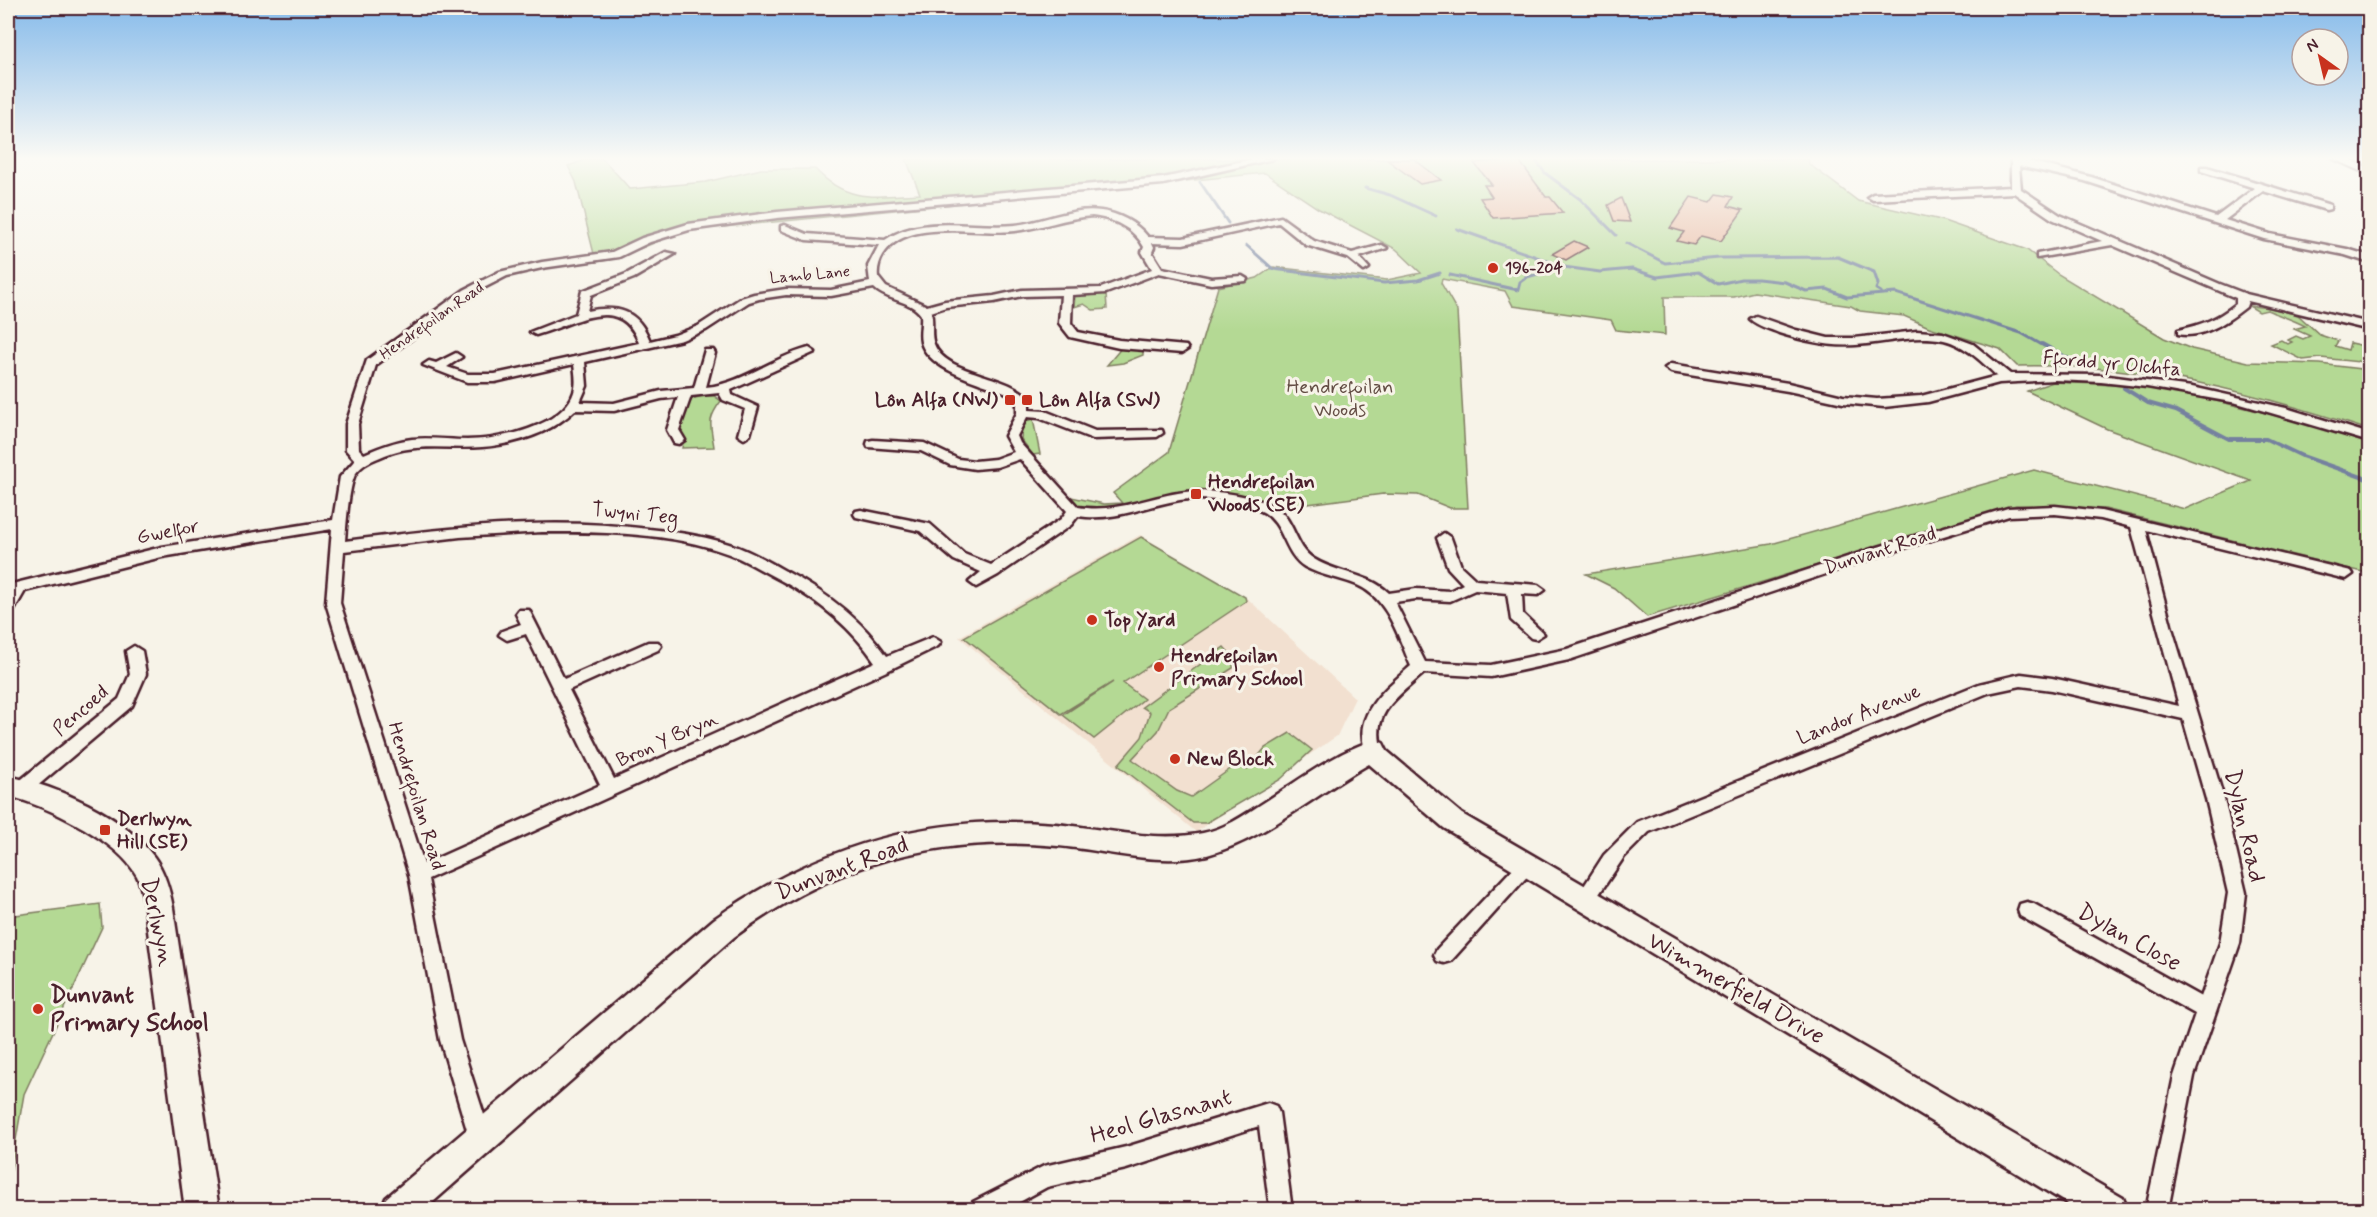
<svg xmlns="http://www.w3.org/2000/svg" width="2377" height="1217" viewBox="0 0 2377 1217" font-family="Mynerve,sans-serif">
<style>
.built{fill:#f2e0d0}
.green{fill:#b4d994;stroke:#7f7c60;stroke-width:1.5}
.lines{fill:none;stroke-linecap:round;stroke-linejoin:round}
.stream-far1{stroke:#75819f;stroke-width:3}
.stream{stroke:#75819f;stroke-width:4}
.building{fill:#e6b299;stroke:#4a1f2b;stroke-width:1.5}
.street-casing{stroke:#4a1f2b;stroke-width:5}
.secondary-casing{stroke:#4a1f2b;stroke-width:5}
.street{fill:#f7f3e8;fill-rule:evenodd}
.secondary{fill:#f7f3e8;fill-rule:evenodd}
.poi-dot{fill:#c8321e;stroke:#f7f3e8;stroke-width:2}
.labels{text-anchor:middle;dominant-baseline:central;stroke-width:6;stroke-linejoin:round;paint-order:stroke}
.far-poi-label{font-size:16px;font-weight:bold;fill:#4a1f2b;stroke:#f7f3e8;text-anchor:start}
.far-street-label{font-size:16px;fill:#4a1f2b;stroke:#f7f3e8}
.street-label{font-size:20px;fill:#4a1f2b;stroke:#f7f3e8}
.park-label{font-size:20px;fill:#644e45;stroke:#f7f3e8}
.poi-label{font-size:20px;font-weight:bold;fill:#4a1f2b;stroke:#f7f3e8;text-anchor:start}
.near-street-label{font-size:24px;fill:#4a1f2b;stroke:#f7f3e8}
.near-poi-label{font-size:24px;font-weight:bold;fill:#4a1f2b;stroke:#f7f3e8;text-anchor:start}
</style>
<rect width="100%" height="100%" fill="#f7f3e8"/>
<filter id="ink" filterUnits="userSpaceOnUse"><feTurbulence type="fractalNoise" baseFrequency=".0167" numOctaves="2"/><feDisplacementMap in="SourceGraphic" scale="12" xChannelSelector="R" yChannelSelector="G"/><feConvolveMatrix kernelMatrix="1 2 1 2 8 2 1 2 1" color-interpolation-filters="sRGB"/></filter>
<g filter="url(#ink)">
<!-- built -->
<path class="built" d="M 1140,535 L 1249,600 L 1355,698 L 1337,736 L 1196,832 L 959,637 Z"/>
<!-- green -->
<path class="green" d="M 588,159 L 603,159 L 630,189 L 706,182 L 761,169 L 815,169 C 848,204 876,196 920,194 L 906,159 L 1808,159 L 1809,164 L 1858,201 L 1941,220 L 2027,250 L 2058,274 L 2164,338 L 2192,349 L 2248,362 L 2320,364 L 2369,370 L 2369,430 C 2250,391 2143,363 2017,366 L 2000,349 L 1929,327 L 1904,316 L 1860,311 L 1851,306 L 1754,292 L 1734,297 L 1664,297 L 1665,335 L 1616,330 L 1611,320 L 1513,306 L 1505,291 L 1442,279 L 1441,283 L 1457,311 L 1468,508 L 1450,508 L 1418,495 L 1383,494 L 1278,508 L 1249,496 L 1185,491 L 1121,508 L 1094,511 L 1077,505 L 1067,496 L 1104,504 L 1122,503 L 1113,493 L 1169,452 L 1218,287 L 1257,278 L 1273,267 L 1387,280 L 1421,273 L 1396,249 L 1319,209 L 1265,173 L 684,231 L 614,259 L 596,262 L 576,182 L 568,166 Z
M 1106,293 L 1107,309 L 1093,310 L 1084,304 L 1074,307 L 1075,296 Z
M 2249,306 L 2271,308 L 2298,315 L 2320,335 L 2338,341 L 2335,346 L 2348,350 L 2350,343 L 2369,347 L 2369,363 L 2321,358 L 2303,360 L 2271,344 L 2281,340 L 2288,344 L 2292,342 L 2288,340 L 2296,336 L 2303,339 L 2310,336 L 2294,329 L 2305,326 C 2292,319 2280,316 2267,310 L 2259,312 Z
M 1123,346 L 1143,350 L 1143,355 L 1123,363 L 1107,365 Z
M 2053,382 C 2089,384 2125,384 2159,390 C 2231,402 2301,421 2369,444 L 2370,518 L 2365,546 L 2367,573 L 2105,509 L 2016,505 L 1647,617 L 1614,588 L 1586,574 L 1771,544 L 2034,470 L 2185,509 L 2251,481 L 2107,429 L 2027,391 Z
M 702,396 L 714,396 L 721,401 C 706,421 711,425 714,447 L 682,448 L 684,437 L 680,429 L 682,418 L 692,399 Z
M 1033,419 L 1040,454 L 1033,455 L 1021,439 L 1022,429 L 1026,421 Z
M 1141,537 L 1245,597 L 1246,601 L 1123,683 L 1144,699 L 1094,739 L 1063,715 L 1113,682 L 1061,714 L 964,637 Z
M 1224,647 L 1234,658 L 1233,668 L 1169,708 L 1158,731 L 1132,759 L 1177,791 L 1191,797 L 1236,765 L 1247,770 L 1265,748 L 1290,733 L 1312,750 L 1281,779 L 1206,823 L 1193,823 L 1118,765 L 1142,737 L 1150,712 L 1142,707 Z
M 100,904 L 102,927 L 24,1094 L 8,1185 L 8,916 Z"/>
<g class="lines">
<!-- stream-far1 -->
<path class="stream-far1" d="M 1535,159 L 1545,173 L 1580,199 L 1616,235
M 1200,182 L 1228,223
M 1365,188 L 1390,195 L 1436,216
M 1457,229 L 1562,266
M 1626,243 L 1665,263 L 1719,258 L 1838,257 L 1874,272 L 1878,284 L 1876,289 L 1881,292
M 1246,245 L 1273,269 L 1384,283 L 1418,280 L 1440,273
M 1450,275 L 1518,290 L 1520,282 L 1527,277 L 1564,267 L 1600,272 L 1632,269 L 1657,277 L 1698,272 L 1718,284 L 1741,279 L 1758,279 L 1785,282 L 1806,291 L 1827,289 L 1847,297 L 1896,293 L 2021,333 L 2044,346"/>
<!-- stream -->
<path class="stream" d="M 2042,344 L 2078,364
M 2124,388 L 2148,403 L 2176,411 L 2229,439 L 2266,439 L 2302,456 L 2370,480"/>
</g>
<!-- building -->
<path class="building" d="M 1386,159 L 1414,159 L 1441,180 L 1420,184 Z
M 1518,159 L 1546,197 L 1550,197 L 1563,213 L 1493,218 L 1480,198 L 1492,197 L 1484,185 L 1492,185 L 1474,163 Z
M 1717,194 L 1733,197 L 1728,206 L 1743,210 L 1721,241 L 1701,236 L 1694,245 L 1677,241 L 1684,232 L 1670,228 L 1691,197 L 1711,202 Z
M 1621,198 L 1630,222 L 1614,221 L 1608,205 Z
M 1574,241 L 1588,247 L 1566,260 L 1552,254 Z"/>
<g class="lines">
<defs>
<path id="street" d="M 1253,159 L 1273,159 L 1163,184 L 777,218 L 689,230 L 650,242 L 619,257 L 542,268 L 507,276 L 472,294 L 376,365 L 358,424 L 359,449 L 364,454 C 380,447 395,441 412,439 C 430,437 448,440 467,440 C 498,440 563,427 574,392 C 577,383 575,373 574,364 L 495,382 L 467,382 L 423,365 L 429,361 L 436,363 L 456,353 L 462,357 L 447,367 L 468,374 L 495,374 L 639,343 C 620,291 572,326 536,335 L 530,332 L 576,314 L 582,291 L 626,274 L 666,252 L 675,254 L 634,278 L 591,295 L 587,311 C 618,305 638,310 650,341 L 675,335 L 698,326 L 741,298 L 754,294 L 786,289 L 831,290 L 870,282 L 868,266 L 879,245 L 806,240 L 781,230 L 781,226 L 785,225 L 807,234 L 885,240 C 923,214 972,229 1015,225 C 1044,222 1071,207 1101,211 C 1118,213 1137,223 1148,237 L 1183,238 L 1281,217 L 1314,241 L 1352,253 L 1382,245 L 1387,248 L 1359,257 L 1369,268 L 1364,271 L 1348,258 L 1306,245 L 1279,223 L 1183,244 L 1152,243 L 1154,247 L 1152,252 L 1162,268 L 1211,278 L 1242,276 L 1247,279 L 1246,281 L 1211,284 L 1159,273 L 1106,293 L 1072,295 L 1071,323 L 1078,332 L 1119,340 L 1186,346 L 1188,349 L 1182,353 L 1119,348 L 1070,337 L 1059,323 L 1061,295 L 1022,296 L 994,302 L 946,307 L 931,312 C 934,322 930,334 934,344 C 946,376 1009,373 1029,399 L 1029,410 L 1045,411 L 1095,431 L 1162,430 L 1163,433 L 1157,437 L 1093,439 L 1039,418 L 1027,417 L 1017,436 L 1020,443 L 1078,507 C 1114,513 1143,499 1178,493 C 1202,488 1250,494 1273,506 C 1295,517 1294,547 1314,559 C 1338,574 1368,573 1389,593 L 1416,589 L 1450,591 L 1463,584 L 1448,568 L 1437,538 L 1444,533 L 1451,538 L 1461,566 L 1476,580 L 1538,585 L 1545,590 L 1538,595 L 1522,594 L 1523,614 L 1544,634 L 1536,639 L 1531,638 L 1511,620 L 1507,593 L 1475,590 L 1450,601 L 1416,599 L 1395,602 L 1425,662 L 1491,665 L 1567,649 L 1878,547 L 2008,508 L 2055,506 L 2101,511 L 2351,571 L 2353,574 L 2346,579 L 2146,530 L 2171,625 L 2224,799 L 2246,893 L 2240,943 L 2194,1076 L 2168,1210 L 2146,1210 L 2174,1076 L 2195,1014 L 2020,916 L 2018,910 L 2020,904 L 2027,902 L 2034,904 L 2201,997 L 2220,943 L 2228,893 L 2206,799 L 2183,719 L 2052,690 L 2021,686 L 1988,693 L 1649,832 L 1624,857 L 1591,906 L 1584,908 L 1577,906 L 1575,900 L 1604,855 L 1637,822 L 1979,684 L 2021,674 L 2052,678 L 2179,706 L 2131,527 L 2101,519 L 2055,514 L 2009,516 L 1888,553 L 1569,660 L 1491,677 L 1424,673 C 1399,696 1370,713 1382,750 L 1380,755 L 1368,755 C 1348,717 1386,688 1411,666 C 1398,637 1388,598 1357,585 C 1340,578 1322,576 1305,567 C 1283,554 1285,522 1261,511 C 1239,501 1204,497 1180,500 C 1144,506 1115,522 1078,516 L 1071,525 L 998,575 L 976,587 L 969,582 L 981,572 L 954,560 L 920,531 L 856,517 L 854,514 L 856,511 L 861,510 L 930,524 L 964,554 L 991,565 L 1061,519 L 1067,511 L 1020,459 L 997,467 L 975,469 L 950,465 L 921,451 L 868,447 L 867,444 L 868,441 L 873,440 L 924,443 L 958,459 L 975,461 L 995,459 L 1014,452 L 1005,436 L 1017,413 L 1017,400 L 1012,395 C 987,384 929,372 921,342 C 919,333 922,324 921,315 C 911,300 887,301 874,288 L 831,296 L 786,295 L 759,299 L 749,302 L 706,330 L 682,340 L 585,362 L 587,386 L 580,402 L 614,403 L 661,391 L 694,388 L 705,350 L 713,350 L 715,353 L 706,387 C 741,384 774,357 809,348 L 815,352 L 731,390 L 732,395 L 758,407 L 750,435 L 744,439 L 738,435 L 745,409 L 723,400 L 719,393 L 691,396 L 679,430 L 685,440 L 679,444 L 674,443 L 667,430 L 678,397 L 661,399 L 614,411 L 575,410 C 551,433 516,444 482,447 C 446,450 413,441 378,458 C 370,461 361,466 356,473 C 349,484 346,527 345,541 C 446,528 547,516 649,529 C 679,532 710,537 738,547 C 756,554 771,563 787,572 C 827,593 861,619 887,656 L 933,637 L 941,642 L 938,646 L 891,669 L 428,879 L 460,1040 L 492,1140 L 489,1147 L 481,1151 L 473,1147 L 470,1140 L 440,1040 L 409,875 L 326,603 L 332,529 L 162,557 L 25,591 L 13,612 L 8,613 L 8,585 L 162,547 L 333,520 L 340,477 L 355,460 L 346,450 L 346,424 L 367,360 L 464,290 L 499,272 L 542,262 L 612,252 L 642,238 L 688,224 L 777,212 L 1163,178 ZM 1092,216 C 1112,218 1134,228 1144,247 L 1142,252 L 1152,269 L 1101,288 L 1022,290 L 994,296 L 945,301 L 927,306 L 886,287 L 878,277 C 877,269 879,262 883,255 C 906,217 977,235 1015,231 C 1041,228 1065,218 1092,216 ZM 542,532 C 603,532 671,532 729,554 C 747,561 764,572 782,581 C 819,601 851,627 875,662 L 614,779 L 569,690 L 658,650 L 661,646 L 658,642 L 648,642 L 564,679 L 529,610 L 519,610 L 516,614 L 521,624 L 502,631 L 499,635 L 507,640 L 526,634 L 600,785 L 424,864 L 340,603 L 344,551 L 460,537 Z
M 2011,159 L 2021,159 L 2091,177 L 2216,217 L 2255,188 L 2201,171 L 2201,167 L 2207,167 L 2330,205 L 2330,209 L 2326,210 L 2263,191 L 2225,220 L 2270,234 L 2347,249 L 2370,256 L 2370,263 L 2345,255 L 2264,239 L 2085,181 L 2019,166 L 2021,189 L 2060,215 L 2220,284 L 2246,294 L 2370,323 L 2370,330 L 2248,301 L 2246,307 C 2227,322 2203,339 2178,334 L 2178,330 C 2203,324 2216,320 2236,304 L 2236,298 L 2112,245 L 2037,258 L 2037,254 L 2102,241 L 2052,219 L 2014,193 L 1873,200 L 1868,197 L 1873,194 L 2011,187 Z
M 2334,159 L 2347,159 L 2370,168 L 2370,175 Z
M 1756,316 L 1796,330 L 1828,338 L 1854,338 L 1917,331 L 1943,333 L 1973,344 L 2010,374 L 2101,375 L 2192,387 L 2286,408 L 2370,434 L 2370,442 L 2237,403 L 2147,387 L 2101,382 L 2055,380 L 1999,383 L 1928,402 L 1884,407 L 1843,403 L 1788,391 L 1671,372 L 1665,368 L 1671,364 L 1788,383 L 1843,396 L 1877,399 L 1921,396 L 1997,376 C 1981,361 1965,345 1944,340 C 1915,334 1885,343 1856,345 C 1830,347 1804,341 1779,333 C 1770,329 1757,326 1750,319 Z
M 134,646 L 142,651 L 146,674 L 132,706 L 29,793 L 23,795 L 17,793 L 14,788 L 17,783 L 119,699 L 130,674 L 126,651 Z
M 1526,858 L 1532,861 L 1535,866 L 1532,871 L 1451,961 L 1444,963 L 1437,961 L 1434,955 L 1437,949 L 1520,861 Z
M 1268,1103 L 1276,1106 L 1279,1113 L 1292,1210 L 1270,1210 L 1259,1126 L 1126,1169 L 1047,1187 L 1005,1210 L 970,1210 L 973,1202 L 1044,1166 L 1126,1147 Z"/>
<path id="secondary" d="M 1374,740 L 1383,743 L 1387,751 L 1462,814 L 2123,1198 L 2128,1210 L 2078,1210 L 1444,828 L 1369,764 C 1318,793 1263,840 1207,855 C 1158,867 1106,850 1058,846 C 935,834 833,864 734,937 L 424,1210 L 381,1210 L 386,1198 L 714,919 C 817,846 929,813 1055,824 C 1104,828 1154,843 1203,833 C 1224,829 1243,816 1260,805 C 1295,783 1334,753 1374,740 Z
M 8,776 C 59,787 122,814 154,857 C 165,872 170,891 173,908 L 219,1210 L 185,1210 L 145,908 C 143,898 142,886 137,876 C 118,840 46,805 8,796 Z"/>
</defs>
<!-- street casing -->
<use href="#street" class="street-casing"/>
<!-- secondary casing -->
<use href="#secondary" class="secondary-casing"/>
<!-- street -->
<use href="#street" class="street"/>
<!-- secondary -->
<use href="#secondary" class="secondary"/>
</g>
</g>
<!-- sky -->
<linearGradient id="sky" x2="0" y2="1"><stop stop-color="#85baea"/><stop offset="0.48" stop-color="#fbfaf5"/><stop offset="1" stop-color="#fbfaf5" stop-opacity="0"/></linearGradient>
<rect width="2377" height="330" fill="url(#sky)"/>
<!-- markers -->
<g class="poi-dot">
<circle cx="1493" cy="268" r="6"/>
<rect x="1004" y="394" width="12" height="12" rx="3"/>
<rect x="1021" y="394" width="12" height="12" rx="3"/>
<rect x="1190" y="488" width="12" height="12" rx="3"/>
<circle cx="1092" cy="620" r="6"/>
<circle cx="1159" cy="667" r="6"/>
<circle cx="1175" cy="759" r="6"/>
<rect x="99" y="824" width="12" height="12" rx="3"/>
<circle cx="38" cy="1009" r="6"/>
</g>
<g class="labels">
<!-- far-poi labels -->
<g class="far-poi-label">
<text x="1505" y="268">196-204</text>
</g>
<!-- far-street labels -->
<g class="far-street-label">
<text transform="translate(810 275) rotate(-5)">Lamb Lane</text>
<text transform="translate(432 321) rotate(-35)">Hendrefoilan Road</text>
</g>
<!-- street labels -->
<g class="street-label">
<text transform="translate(2112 364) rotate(5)">Ffordd yr Olchfa</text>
<text transform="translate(635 514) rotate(6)">Twyni Teg</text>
<text transform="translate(168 532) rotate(-11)">Gwelfor</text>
<text transform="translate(1880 551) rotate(-18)">Dunvant Road</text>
<text transform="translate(81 711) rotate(-41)">Pencoed</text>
<text transform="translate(1859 715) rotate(-22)">Landor Avenue</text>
<text transform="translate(667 740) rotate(-24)">Bron Y Bryn</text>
<text transform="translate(416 796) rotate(73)">Hendrefoilan Road</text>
</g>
<!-- park labels -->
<g class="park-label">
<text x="1340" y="387">Hendrefoilan<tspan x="1340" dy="23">Woods</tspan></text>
</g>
<!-- poi labels -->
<g class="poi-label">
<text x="998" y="400" text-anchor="end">Lôn Alfa (NW)</text>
<text x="1039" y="400">Lôn Alfa (SW)</text>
<text x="1208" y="482">Hendrefoilan<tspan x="1208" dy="23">Woods (SE)</tspan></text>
<text x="1104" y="620">Top Yard</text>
<text x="1171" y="656">Hendrefoilan<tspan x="1171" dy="23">Primary School</tspan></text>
<text x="1187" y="759">New Block</text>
<text x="117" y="819">Derlwyn<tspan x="117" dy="23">Hill (SE)</tspan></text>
</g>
<!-- near-street labels -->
<g class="near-street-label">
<text transform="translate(2244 826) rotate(77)">Dylan Road</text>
<text transform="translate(842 869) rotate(-21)">Dunvant Road</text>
<text transform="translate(157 922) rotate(78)">Derlwyn</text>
<text transform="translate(2129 938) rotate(29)">Dylan Close</text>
<text transform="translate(1736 989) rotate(30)">Wimmerfield Drive</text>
<text transform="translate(1161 1117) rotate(-16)">Heol Glasnant</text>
</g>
<!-- near-poi labels -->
<g class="near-poi-label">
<text x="50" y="995">Dunvant<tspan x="50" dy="28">Primary School</tspan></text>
</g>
</g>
<!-- margin -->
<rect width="2377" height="1217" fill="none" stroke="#f7f3e8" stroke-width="30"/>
<rect x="15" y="15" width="2347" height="1187" fill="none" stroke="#4a1f2b" stroke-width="2" filter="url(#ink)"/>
<!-- north arrow -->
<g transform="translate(2320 57) rotate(326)"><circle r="28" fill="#f7f3e8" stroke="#b29e9c" stroke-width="1.5"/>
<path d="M0-4.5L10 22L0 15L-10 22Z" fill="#c8321e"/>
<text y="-9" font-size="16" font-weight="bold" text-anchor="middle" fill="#4a1f2b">N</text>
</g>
</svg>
